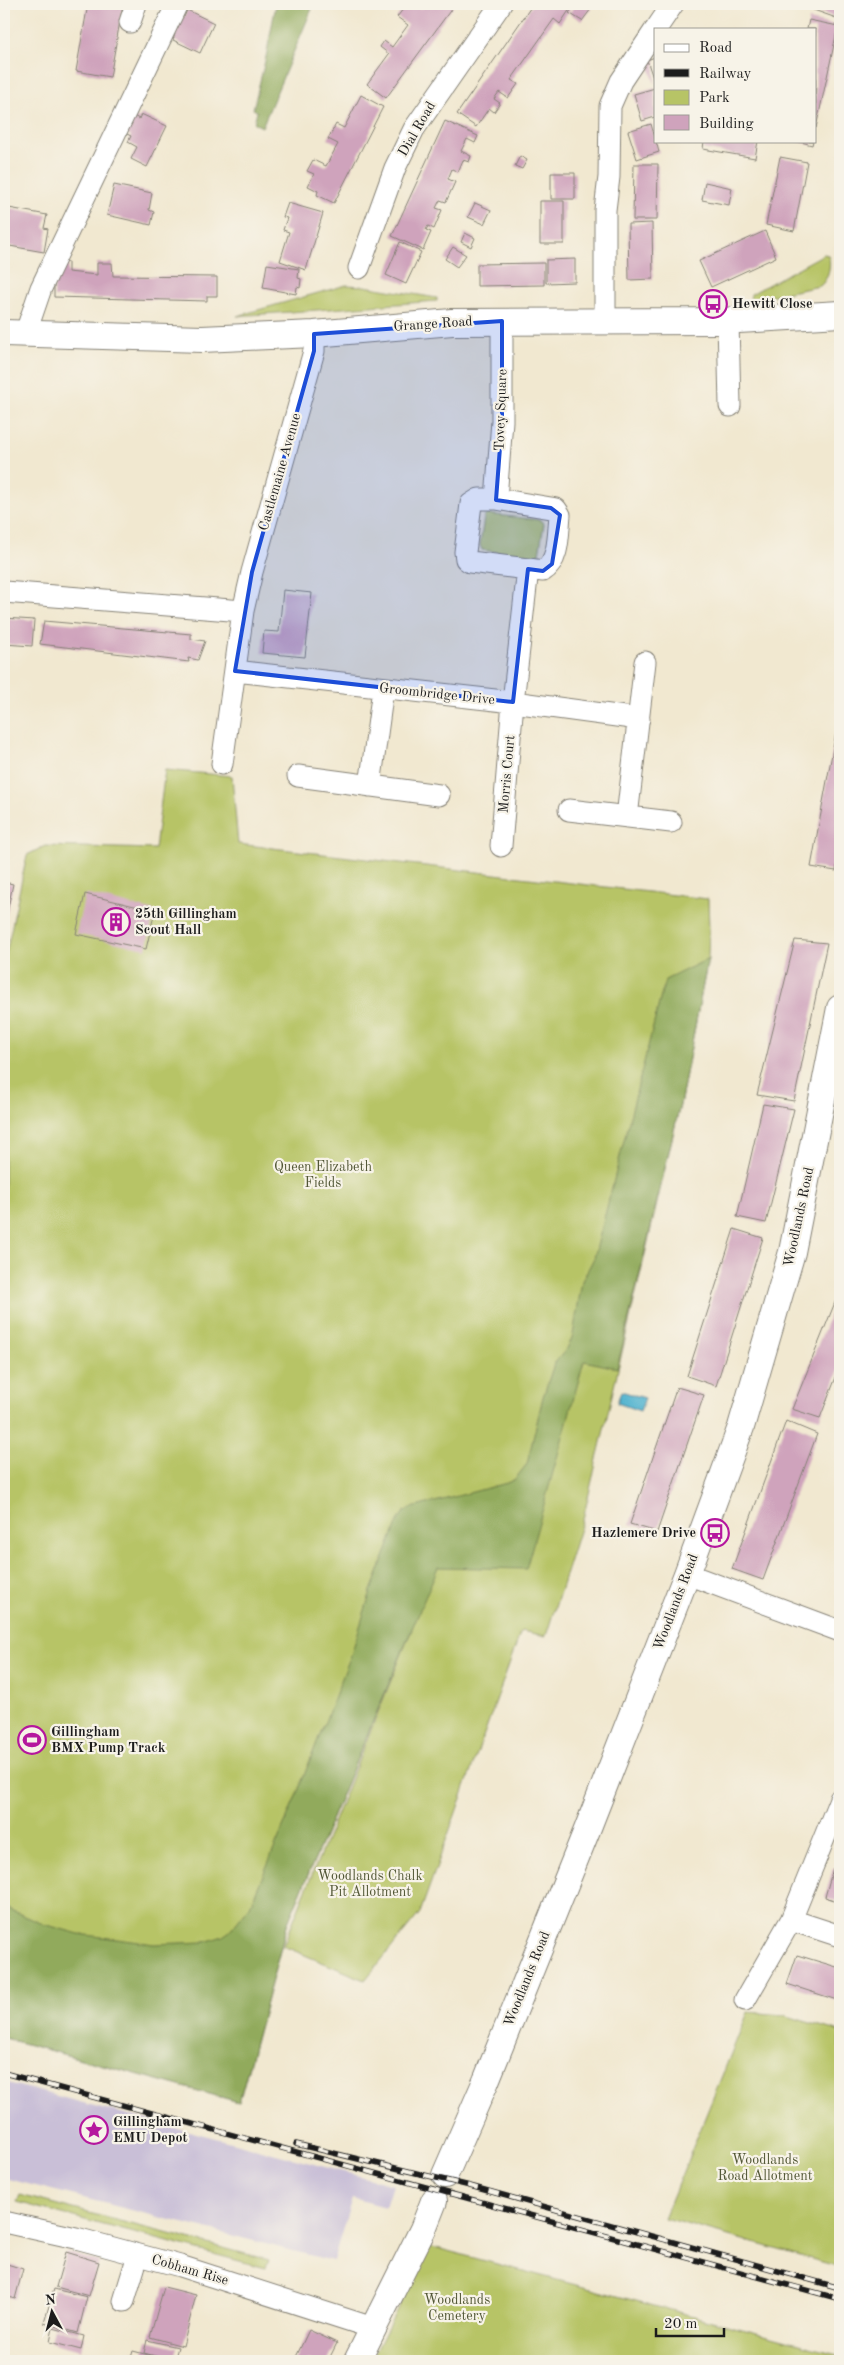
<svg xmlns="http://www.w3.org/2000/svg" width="844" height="2365" viewBox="0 0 844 2365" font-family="'Old Standard TT',serif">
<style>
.industrial{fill:#c9bfd7}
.green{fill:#b7c466;stroke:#6a7041}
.forest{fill:#91aa5b;stroke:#56633c}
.water{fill:#50b2cf;stroke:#366776}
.building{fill:#cfa3bc}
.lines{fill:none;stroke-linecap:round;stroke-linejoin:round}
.minor-casing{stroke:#868276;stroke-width:23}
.tertiary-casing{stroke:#868276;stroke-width:28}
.minor{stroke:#fff;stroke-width:21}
.tertiary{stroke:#fff;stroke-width:26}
.rail-casing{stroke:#1c1c1c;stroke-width:5.5}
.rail{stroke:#f7f3e8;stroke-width:4;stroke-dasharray:11;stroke-linecap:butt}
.marked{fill:#1d4ed8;fill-opacity:0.2;stroke:#1d4ed8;stroke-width:4;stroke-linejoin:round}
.labels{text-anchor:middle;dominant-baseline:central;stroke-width:4.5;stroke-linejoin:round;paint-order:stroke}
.street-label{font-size:14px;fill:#1c1c1c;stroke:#f7f3e8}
.poi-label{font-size:14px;font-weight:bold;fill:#1c1c1c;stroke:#f7f3e8;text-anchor:start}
.park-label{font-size:14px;fill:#525736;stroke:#f7f3e8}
</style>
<rect width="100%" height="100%" fill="#f7f3e8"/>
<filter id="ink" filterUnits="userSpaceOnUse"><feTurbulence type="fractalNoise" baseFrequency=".02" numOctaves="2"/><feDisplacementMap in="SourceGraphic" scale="10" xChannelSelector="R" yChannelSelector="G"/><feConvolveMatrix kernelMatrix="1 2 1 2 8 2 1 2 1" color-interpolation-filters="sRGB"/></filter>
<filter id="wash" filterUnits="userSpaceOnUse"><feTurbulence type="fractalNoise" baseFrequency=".0096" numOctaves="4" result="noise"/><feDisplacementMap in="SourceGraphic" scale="20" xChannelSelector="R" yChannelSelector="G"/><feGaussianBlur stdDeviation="1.12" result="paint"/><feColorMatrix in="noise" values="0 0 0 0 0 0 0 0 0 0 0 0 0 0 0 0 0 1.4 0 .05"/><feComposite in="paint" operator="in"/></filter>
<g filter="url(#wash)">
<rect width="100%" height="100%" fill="#f1e8d0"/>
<!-- industrial -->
<path class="industrial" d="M 4,2082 L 393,2185 L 386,2207 L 352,2198 L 333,2261 L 4,2178 Z"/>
<!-- green -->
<path class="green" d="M 824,254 L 828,255 C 832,264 828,280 820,286 L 750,300 L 751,294 Z
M 346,285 L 364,286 L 437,298 L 437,301 L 237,316 Z
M 487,514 L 541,520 L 544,524 L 539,554 L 532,557 L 482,550 L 480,545 L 484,517 Z
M 165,770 L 232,776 L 238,844 L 708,899 L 709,929 L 708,959 L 680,1105 L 583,1519 L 546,1636 L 521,1631 L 420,1913 L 365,1980 L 283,1946 L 412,1629 L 287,1925 L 239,2102 L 4,2038 L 4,963 L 27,855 L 45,846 L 155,849 Z
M 748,2012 L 784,2015 L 840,2032 L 840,2267 L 664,2218 Z
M 20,2195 L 269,2260 L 266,2268 L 17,2202 Z
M 429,2246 L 840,2355 L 840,2361 L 371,2361 Z"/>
<!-- forest -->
<path class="forest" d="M 276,4 L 314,4 L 262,127 L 254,123 L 257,111 L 253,109 L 266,57 Z
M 708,959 L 680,1105 L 617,1368 L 584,1361 L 526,1569 L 438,1567 L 287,1925 L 239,2102 L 4,2038 L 4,1907 L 43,1924 L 79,1934 L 154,1944 L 205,1942 L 223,1936 L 230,1931 L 250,1906 L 291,1809 L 351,1655 L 371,1591 L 399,1519 L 404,1512 L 412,1508 L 507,1483 L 515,1479 L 527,1464 L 543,1397 L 554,1364 L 568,1347 L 573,1335 L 582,1281 L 594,1258 L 665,980 Z"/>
<!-- water -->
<path class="water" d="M 621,1391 L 645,1398 L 640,1411 L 617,1403 Z"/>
<g id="blocks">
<!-- building -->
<path class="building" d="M 88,4 L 123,4 L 110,77 L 76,71 Z
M 407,4 L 414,4 L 421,9 L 425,4 L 455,4 L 386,98 L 367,84 L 389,54 L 380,47 L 384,41 L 392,47 L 408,25 L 397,17 Z
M 533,4 L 562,4 L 570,9 L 560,24 L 554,19 L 511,80 L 518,84 L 508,98 L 499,92 L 494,99 L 500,103 L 494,112 L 489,108 L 476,127 L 457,114 Z
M 576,4 L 583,4 L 591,9 L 582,21 L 569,13 Z
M 813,4 L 840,4 L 839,19 L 811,9 Z
M 187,10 L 214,23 L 200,53 L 173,40 L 175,34 L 169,31 L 177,14 L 184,17 Z
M 809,20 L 838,26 L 816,128 L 815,29 L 807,29 Z
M 655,57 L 655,84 L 647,60 Z
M 655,88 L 655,117 L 642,121 L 634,94 Z
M 361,95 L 383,107 L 334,203 L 317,195 L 318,191 L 308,186 L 314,174 L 307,171 L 313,160 L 326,166 L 338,144 L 328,139 L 336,124 L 344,128 Z
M 128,113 L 139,119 L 141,114 L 167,126 L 147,167 L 131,159 L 137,147 L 128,142 L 131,136 L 119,130 Z
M 445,121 L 478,136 L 475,143 L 467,139 L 461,151 L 471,156 L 469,162 L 463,160 L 458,172 L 452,169 L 448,179 L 455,182 L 446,202 L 440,200 L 436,208 L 442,210 L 434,229 L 428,226 L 426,230 L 431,232 L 423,250 L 392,236 Z
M 651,124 L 659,152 L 637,159 L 628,131 Z
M 704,141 L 758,141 L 755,158 L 703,149 Z
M 797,141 L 813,141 L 812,145 Z
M 520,156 L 527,160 L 522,169 L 515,166 Z
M 780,157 L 807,162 L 794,231 L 766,225 Z
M 634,164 L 658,164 L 657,220 L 633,220 Z
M 551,173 L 575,173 L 575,199 L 551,199 Z
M 705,182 L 732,188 L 729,205 L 702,200 Z
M 114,185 L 152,193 L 149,210 L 154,212 L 151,225 L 107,215 Z
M 540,201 L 564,201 L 564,244 L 540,244 Z
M 288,203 L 323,213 L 306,270 L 280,261 L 289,232 L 283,230 L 287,218 L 283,217 Z
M 475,203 L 491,210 L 484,224 L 468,217 Z
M 9,208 L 47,215 L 44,228 L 48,229 L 44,252 L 4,245 Z
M 652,223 L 653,279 L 629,280 L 628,224 Z
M 765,231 L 776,257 L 711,287 L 699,261 Z
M 465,233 L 475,238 L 471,247 L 461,242 Z
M 400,242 L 421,252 L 406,284 L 386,275 Z
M 453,247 L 466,255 L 457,267 L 445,259 Z
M 575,259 L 575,282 L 546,283 L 546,260 Z
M 68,262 L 68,272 L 97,275 L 97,263 L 112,263 L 113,276 L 217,277 L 217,296 L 207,296 L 207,301 L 54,297 L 54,272 L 57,263 Z
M 544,263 L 544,285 L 477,286 L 477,264 Z
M 267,264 L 299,269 L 298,278 L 301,279 L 300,288 L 297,287 L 296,294 L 263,288 Z
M 283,590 L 312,593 L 305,657 L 262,653 L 264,631 L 279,632 Z
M 4,618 L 34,620 L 32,646 L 4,644 Z
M 44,621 L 191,634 L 191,639 L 205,641 L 198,660 L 188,658 L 189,662 L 40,644 Z
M 839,716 L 840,848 L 836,871 L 811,867 Z
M 4,882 L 13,884 L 5,922 L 4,922 Z
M 85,894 L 155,911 L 146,949 L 76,934 Z
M 795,940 L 827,943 L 794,1101 L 757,1095 Z
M 763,1104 L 794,1109 L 766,1223 L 737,1217 Z
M 734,1229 L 763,1238 L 716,1386 L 687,1376 Z
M 840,1290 L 840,1367 L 820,1418 L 792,1409 Z
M 677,1387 L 704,1395 L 657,1532 L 630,1524 Z
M 786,1421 L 817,1434 L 763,1580 L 732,1569 Z
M 833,1868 L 840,1870 L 840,1902 L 825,1897 Z
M 797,1955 L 840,1968 L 840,2001 L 787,1984 Z
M 66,2252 L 99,2262 L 89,2296 L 56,2287 Z
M 4,2263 L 23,2269 L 15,2299 L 4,2296 Z
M 164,2287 L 196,2295 L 183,2346 L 150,2337 Z
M 54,2289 L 87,2297 L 78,2333 L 44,2323 Z
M 53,2328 L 84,2336 L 81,2350 L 50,2342 Z
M 309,2330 L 337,2343 L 328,2361 L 294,2361 Z
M 147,2340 L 178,2347 L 174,2361 L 144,2353 Z
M 133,2351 L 164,2359 L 163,2361 L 130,2361 Z"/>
</g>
</g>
<g filter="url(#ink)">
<use href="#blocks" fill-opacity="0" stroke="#868276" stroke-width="1"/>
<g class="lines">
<defs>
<path id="minor" d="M 130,22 L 136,4
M 656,29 L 673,4
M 359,268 L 395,168 L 414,129 L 501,4
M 728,321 L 730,406
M 605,322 L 605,210 L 609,177 L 610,106 L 621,81 L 655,30
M 25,335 L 41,288 L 177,4
M 496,499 L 479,499 L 471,504 L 465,552 L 466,559 L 470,562 L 528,569
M 4,592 L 243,611
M 235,671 L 513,702 L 639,719
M 222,764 L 243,611 L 252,572 L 314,351 L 314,334
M 298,776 L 439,795
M 370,786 L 383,689
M 569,810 L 671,822
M 627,817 L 645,662
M 501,846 L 513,702 L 528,569 L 543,571 C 560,561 558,532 560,515 L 556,509 L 551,508 L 496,499 L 502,421 L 502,321
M 687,1574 L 840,1631
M 791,1920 L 840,1936
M 745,2000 L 791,1920 L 840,1799
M 4,2222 L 76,2238 L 180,2266 L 373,2328
M 124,2301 L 138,2255"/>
<path id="tertiary" d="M 4,333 L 202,339 L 314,334 L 452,322 L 721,321 L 840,314
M 445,2175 L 486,2081 L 587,1830 L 687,1574 L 741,1427 L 792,1252 L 840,1008
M 357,2361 L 423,2229 L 434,2201"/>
</defs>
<!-- minor casing -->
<use href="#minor" class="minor-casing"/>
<!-- tertiary casing -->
<use href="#tertiary" class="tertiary-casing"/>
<!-- minor -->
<use href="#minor" class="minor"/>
<!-- tertiary -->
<use href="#tertiary" class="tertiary"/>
<defs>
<path id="rail" d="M 4,2073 L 840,2299
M 296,2144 L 470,2186 L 840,2288"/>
</defs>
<!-- rail casing -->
<use href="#rail" class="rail-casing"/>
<!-- rail -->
<use href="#rail" class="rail"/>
</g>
</g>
<!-- marked area -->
<path class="marked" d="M 502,321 L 502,421 L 496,500 L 551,508 L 560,515 L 552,564 L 543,571 L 528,569 L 513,702 L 235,671 L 252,572 L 314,351 L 314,334 Z"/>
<!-- icons -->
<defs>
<symbol id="bus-ring" viewBox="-11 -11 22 22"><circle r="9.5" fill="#f7f3e8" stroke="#b5179e" stroke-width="1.5"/><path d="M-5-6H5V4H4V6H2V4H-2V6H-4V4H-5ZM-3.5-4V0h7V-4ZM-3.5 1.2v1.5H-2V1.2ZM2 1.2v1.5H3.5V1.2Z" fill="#b5179e"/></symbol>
<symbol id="building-ring" viewBox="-11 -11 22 22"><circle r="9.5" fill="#f7f3e8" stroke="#b5179e" stroke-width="1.5"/><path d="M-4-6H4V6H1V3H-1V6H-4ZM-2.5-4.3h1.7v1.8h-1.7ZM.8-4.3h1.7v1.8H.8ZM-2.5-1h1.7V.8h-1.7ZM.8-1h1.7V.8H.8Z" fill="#b5179e"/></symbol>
<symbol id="stadium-ring" viewBox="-11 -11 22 22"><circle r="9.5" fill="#f7f3e8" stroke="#b5179e" stroke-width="1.5"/><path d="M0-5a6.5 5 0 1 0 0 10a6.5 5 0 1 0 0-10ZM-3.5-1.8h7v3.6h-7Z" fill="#b5179e"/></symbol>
<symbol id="sight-ring" viewBox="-11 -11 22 22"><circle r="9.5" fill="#f7f3e8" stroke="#b5179e" stroke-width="1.5"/><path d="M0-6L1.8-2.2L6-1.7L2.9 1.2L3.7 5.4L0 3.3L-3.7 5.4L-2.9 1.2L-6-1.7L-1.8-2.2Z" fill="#b5179e"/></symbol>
</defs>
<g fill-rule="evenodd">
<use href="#bus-ring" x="697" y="288" width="32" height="32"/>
<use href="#building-ring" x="100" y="906" width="32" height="32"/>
<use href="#bus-ring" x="699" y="1517" width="32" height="32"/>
<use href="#stadium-ring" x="16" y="1724" width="32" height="32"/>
<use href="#sight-ring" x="78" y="2114" width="32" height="32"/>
</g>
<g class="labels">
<!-- street labels -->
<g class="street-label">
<text transform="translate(417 129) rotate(-60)">Dial Road</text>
<text transform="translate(433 324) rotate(-4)">Grange Road</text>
<text transform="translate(501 410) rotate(-88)">Tovey Square</text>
<text transform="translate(280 472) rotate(-74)">Castlemaine Avenue</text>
<text transform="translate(437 694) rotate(6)">Groombridge Drive</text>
<text transform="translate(507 774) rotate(-85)">Morris Court</text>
<text transform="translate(799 1217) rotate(-78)">Woodlands Road</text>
<text transform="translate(676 1602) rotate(-69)">Woodlands Road</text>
<text transform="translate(527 1979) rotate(-68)">Woodlands Road</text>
<text transform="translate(190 2270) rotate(16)">Cobham Rise</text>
</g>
<!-- poi labels -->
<g class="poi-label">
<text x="732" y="304">Hewitt Close</text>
<text x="135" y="914">25th Gillingham<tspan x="135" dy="16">Scout Hall</tspan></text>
<text x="696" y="1533" text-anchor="end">Hazlemere Drive</text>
<text x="51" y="1732">Gillingham<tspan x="51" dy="16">BMX Pump Track</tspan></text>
<text x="113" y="2122">Gillingham<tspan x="113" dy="16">EMU Depot</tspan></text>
</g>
<!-- park labels -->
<g class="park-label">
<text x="323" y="1167">Queen Elizabeth<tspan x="323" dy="16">Fields</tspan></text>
<text x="370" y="1876">Woodlands Chalk<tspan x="370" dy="16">Pit Allotment</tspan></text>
<text x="765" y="2160">Woodlands<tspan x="765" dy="16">Road Allotment</tspan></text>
<text x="457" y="2300">Woodlands<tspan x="457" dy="16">Cemetery</tspan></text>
</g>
</g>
<!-- margin -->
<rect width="844" height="2365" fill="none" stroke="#f7f3e8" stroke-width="20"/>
<!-- legend -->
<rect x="654" y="28" width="162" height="115" fill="#f7f3e8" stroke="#9f9d96"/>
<rect x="664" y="44" width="25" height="8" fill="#ffffff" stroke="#9f9d96"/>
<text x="699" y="52" font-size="15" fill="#1c1c1c">Road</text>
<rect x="664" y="69" width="25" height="8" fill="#1c1c1c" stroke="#9f9d96"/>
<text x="699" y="78" font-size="15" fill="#1c1c1c">Railway</text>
<rect x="664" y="90" width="25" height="15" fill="#b7c466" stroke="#9f9d96"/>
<text x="699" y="102" font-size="15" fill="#1c1c1c">Park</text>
<rect x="664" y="115" width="25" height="15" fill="#cfa3bc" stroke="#9f9d96"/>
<text x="699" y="128" font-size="15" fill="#1c1c1c">Building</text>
<!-- north arrow -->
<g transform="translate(52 2312) rotate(353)" stroke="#f7f3e8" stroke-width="4" paint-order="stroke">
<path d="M0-4L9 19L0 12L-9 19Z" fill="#1c1c1c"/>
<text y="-8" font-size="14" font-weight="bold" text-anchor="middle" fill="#1c1c1c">N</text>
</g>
<!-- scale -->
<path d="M656 2328v8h68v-8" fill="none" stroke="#1c1c1c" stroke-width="2.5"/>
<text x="664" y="2328" font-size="15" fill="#1c1c1c" stroke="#f7f3e8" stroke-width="4" paint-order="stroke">20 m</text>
</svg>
